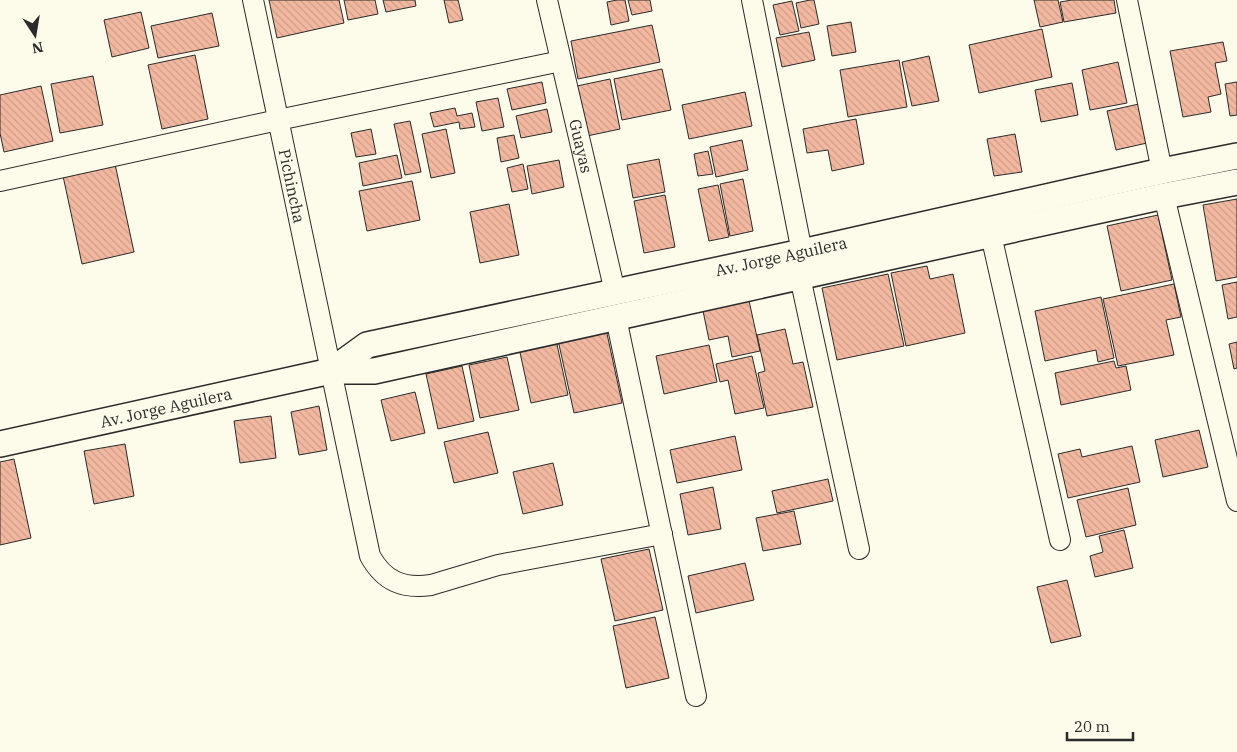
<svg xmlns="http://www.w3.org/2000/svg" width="1237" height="752" viewBox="0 0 1237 752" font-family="'IBM Plex Serif',serif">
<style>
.building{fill:url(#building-back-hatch);stroke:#2b2b2b}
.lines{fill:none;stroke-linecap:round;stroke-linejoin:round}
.minor-casing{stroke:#2b2b2b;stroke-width:22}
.tertiary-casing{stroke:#2b2b2b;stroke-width:28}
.minor{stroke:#fdfbea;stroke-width:20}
.tertiary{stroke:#fdfbea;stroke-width:25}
.labels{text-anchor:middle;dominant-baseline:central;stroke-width:4;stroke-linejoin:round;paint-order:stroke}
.street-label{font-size:16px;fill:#2b2b2b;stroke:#fdfbea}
</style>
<defs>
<pattern id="building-back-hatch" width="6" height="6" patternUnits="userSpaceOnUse" patternTransform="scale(1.25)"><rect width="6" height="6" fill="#f2b8a0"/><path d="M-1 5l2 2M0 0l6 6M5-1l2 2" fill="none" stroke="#d09e8a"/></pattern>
</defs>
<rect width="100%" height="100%" fill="#fdfbea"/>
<!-- building -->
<path class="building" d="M 269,0 L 339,0 L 344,23 L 277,38 Z
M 344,0 L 375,0 L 378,14 L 348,20 Z
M 383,0 L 415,0 L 416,6 L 386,12 Z
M 444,0 L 458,0 L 463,20 L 449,23 Z
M 617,0 L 625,0 L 629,21 L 611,25 L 607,2 Z
M 628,0 L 650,0 L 652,11 L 632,15 Z
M 810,0 L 814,0 L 819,24 L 801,28 L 796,3 Z
M 1034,0 L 1058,0 L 1063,22 L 1040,27 Z
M 1072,0 L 1114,0 L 1116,13 L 1064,22 L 1060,2 Z
M 792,1 L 799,31 L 780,35 L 773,5 Z
M 141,12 L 149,48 L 112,57 L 104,20 Z
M 212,13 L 219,46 L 158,58 L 151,26 Z
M 851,22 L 856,52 L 832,56 L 827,26 Z
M 652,25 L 660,62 L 578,79 L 571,41 Z
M 1042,29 L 1052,77 L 979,93 L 969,45 Z
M 809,32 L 815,60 L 782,67 L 776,38 Z
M 1223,42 L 1227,61 L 1215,63 L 1221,94 L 1208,97 L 1211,112 L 1183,117 L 1170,51 Z
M 195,55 L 208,119 L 162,129 L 148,65 Z
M 929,56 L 939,101 L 912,106 L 902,62 Z
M 899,60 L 907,107 L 848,117 L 840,70 Z
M 1118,62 L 1127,103 L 1090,110 L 1082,70 Z
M 662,69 L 671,110 L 622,120 L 614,79 Z
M 93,76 L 103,125 L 60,133 L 51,84 Z
M 610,79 L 620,129 L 587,136 L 577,86 Z
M 542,82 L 546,103 L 512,110 L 507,89 Z
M 1237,82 L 1237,115 L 1230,116 L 1225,84 Z
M 1072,83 L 1078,115 L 1041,122 L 1035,90 Z
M 41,86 L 53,141 L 4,152 L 0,133 L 0,95 Z
M 745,92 L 752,126 L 689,139 L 682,105 Z
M 498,98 L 504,127 L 482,131 L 476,102 Z
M 1139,104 L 1147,143 L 1116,150 L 1107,111 Z
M 455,108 L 457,116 L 472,113 L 475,127 L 460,129 L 459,122 L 434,127 L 430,113 Z
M 547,109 L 552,132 L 521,138 L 516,116 Z
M 856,119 L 864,164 L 832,171 L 828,150 L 807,153 L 803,129 Z
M 410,121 L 421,172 L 405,175 L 394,124 Z
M 371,129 L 376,154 L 356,157 L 351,133 Z
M 446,129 L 455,173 L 431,178 L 422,134 Z
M 1015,134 L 1022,172 L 994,176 L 987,139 Z
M 514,135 L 519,158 L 501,162 L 497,138 Z
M 742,140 L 748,170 L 716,177 L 710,147 Z
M 708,151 L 713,174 L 698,176 L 694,154 Z
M 397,155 L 402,178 L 363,186 L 359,163 Z
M 659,159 L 665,192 L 633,198 L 627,165 Z
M 559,160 L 564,187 L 532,194 L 527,166 Z
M 115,164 L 134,252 L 82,264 L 63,176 Z
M 523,164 L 528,189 L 512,192 L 507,168 Z
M 743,179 L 753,231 L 730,236 L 720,184 Z
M 412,181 L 420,220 L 367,231 L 359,191 Z
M 718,185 L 729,237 L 709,241 L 698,189 Z
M 665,195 L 675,247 L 644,253 L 634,201 Z
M 1237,199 L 1237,277 L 1216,281 L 1203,205 Z
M 509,204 L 519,255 L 480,263 L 470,212 Z
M 1158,215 L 1172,280 L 1121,291 L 1107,226 Z
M 927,266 L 930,279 L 953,274 L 965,333 L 906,346 L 891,273 Z
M 888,274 L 904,346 L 837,360 L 822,288 Z
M 1237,282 L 1237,317 L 1228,319 L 1222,285 Z
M 1174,284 L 1181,317 L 1166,320 L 1174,355 L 1118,366 L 1103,299 Z
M 748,296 L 760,351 L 732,357 L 728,336 L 709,340 L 702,306 Z
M 1101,297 L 1114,358 L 1098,362 L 1096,350 L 1045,361 L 1035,311 Z
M 606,329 L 622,403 L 574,413 L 558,340 Z
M 785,329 L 793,364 L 803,362 L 813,407 L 767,416 L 758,373 L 765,371 L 757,335 Z
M 556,340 L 568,395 L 531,403 L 519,348 Z
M 1237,342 L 1237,368 L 1234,369 L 1229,344 Z
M 709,345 L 717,382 L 664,394 L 656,356 Z
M 752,356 L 764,408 L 735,414 L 728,380 L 720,382 L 716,364 Z
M 507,357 L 519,410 L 480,418 L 469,365 Z
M 1114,361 L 1116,368 L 1126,366 L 1131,390 L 1061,405 L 1055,373 Z
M 462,366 L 474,421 L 438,429 L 426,374 Z
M 415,392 L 425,433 L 391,441 L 381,400 Z
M 319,406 L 327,450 L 299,455 L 291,412 Z
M 271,416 L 276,458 L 240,463 L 234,421 Z
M 1199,430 L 1208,467 L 1163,477 L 1155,440 Z
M 488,432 L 498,473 L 454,483 L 444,442 Z
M 735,436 L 742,470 L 677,483 L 670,450 Z
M 125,444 L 134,496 L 94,504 L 84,451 Z
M 1132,446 L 1140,482 L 1068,498 L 1058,454 L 1080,449 L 1082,457 Z
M 14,459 L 31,538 L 0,545 L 0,462 Z
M 553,463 L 563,505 L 523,514 L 513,472 Z
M 828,479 L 833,501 L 777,513 L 772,491 Z
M 713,487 L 721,529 L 688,535 L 680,494 Z
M 1128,488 L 1136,525 L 1086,537 L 1077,500 Z
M 794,511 L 801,544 L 763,551 L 756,518 Z
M 1124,530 L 1133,568 L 1095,577 L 1090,556 L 1103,552 L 1099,536 Z
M 649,549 L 663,610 L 615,621 L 601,559 Z
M 745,563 L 754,600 L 696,613 L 688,576 Z
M 1067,580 L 1081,636 L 1051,643 L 1037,587 Z
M 655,617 L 669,678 L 626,688 L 613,626 Z"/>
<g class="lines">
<defs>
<g id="minor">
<path id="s1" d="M 253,0 L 370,556 C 384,581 402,589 431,585 L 498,565 L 662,534"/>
<path id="s2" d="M 547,0 L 615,292"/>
<path d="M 752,0 L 802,252"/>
<path d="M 1127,0 L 1162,171"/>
<path d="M 0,181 L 278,120 L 561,61"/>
<path d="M 1164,196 L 1237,501"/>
<path d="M 991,235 L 1060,540"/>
<path d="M 800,277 L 859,549"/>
<path d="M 616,318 L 696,696"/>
</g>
<g id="tertiary">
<path id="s3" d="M 331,371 L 367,345 L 802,252 L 1162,171 L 1237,156"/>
<path id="s4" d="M 0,444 L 331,371 L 374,371 L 1164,196 L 1237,182"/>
</g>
</defs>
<!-- minor casing -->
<use href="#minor" class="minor-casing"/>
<!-- tertiary casing -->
<use href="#tertiary" class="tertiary-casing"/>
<!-- minor -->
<use href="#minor" class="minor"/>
<!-- tertiary -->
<use href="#tertiary" class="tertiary"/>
</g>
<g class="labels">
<!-- street labels -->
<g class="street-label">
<text stroke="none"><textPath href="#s2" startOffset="150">Guayas</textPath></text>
<text stroke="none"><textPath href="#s1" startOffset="190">Pichincha</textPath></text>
<text stroke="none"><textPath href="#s3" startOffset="468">Av. Jorge Aguilera</textPath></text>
<text stroke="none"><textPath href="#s4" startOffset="170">Av. Jorge Aguilera</textPath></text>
</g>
</g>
<!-- north arrow -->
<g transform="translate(35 35) rotate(168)" stroke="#fdfbea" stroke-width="4" paint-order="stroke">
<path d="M0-4L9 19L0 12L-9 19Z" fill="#2b2b2b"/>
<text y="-8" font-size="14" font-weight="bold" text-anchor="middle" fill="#2b2b2b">N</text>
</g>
<!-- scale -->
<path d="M1067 732v8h66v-8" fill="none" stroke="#2b2b2b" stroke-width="2.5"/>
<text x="1074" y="732" font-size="15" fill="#2b2b2b" stroke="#fdfbea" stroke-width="4" paint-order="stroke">20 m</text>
</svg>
